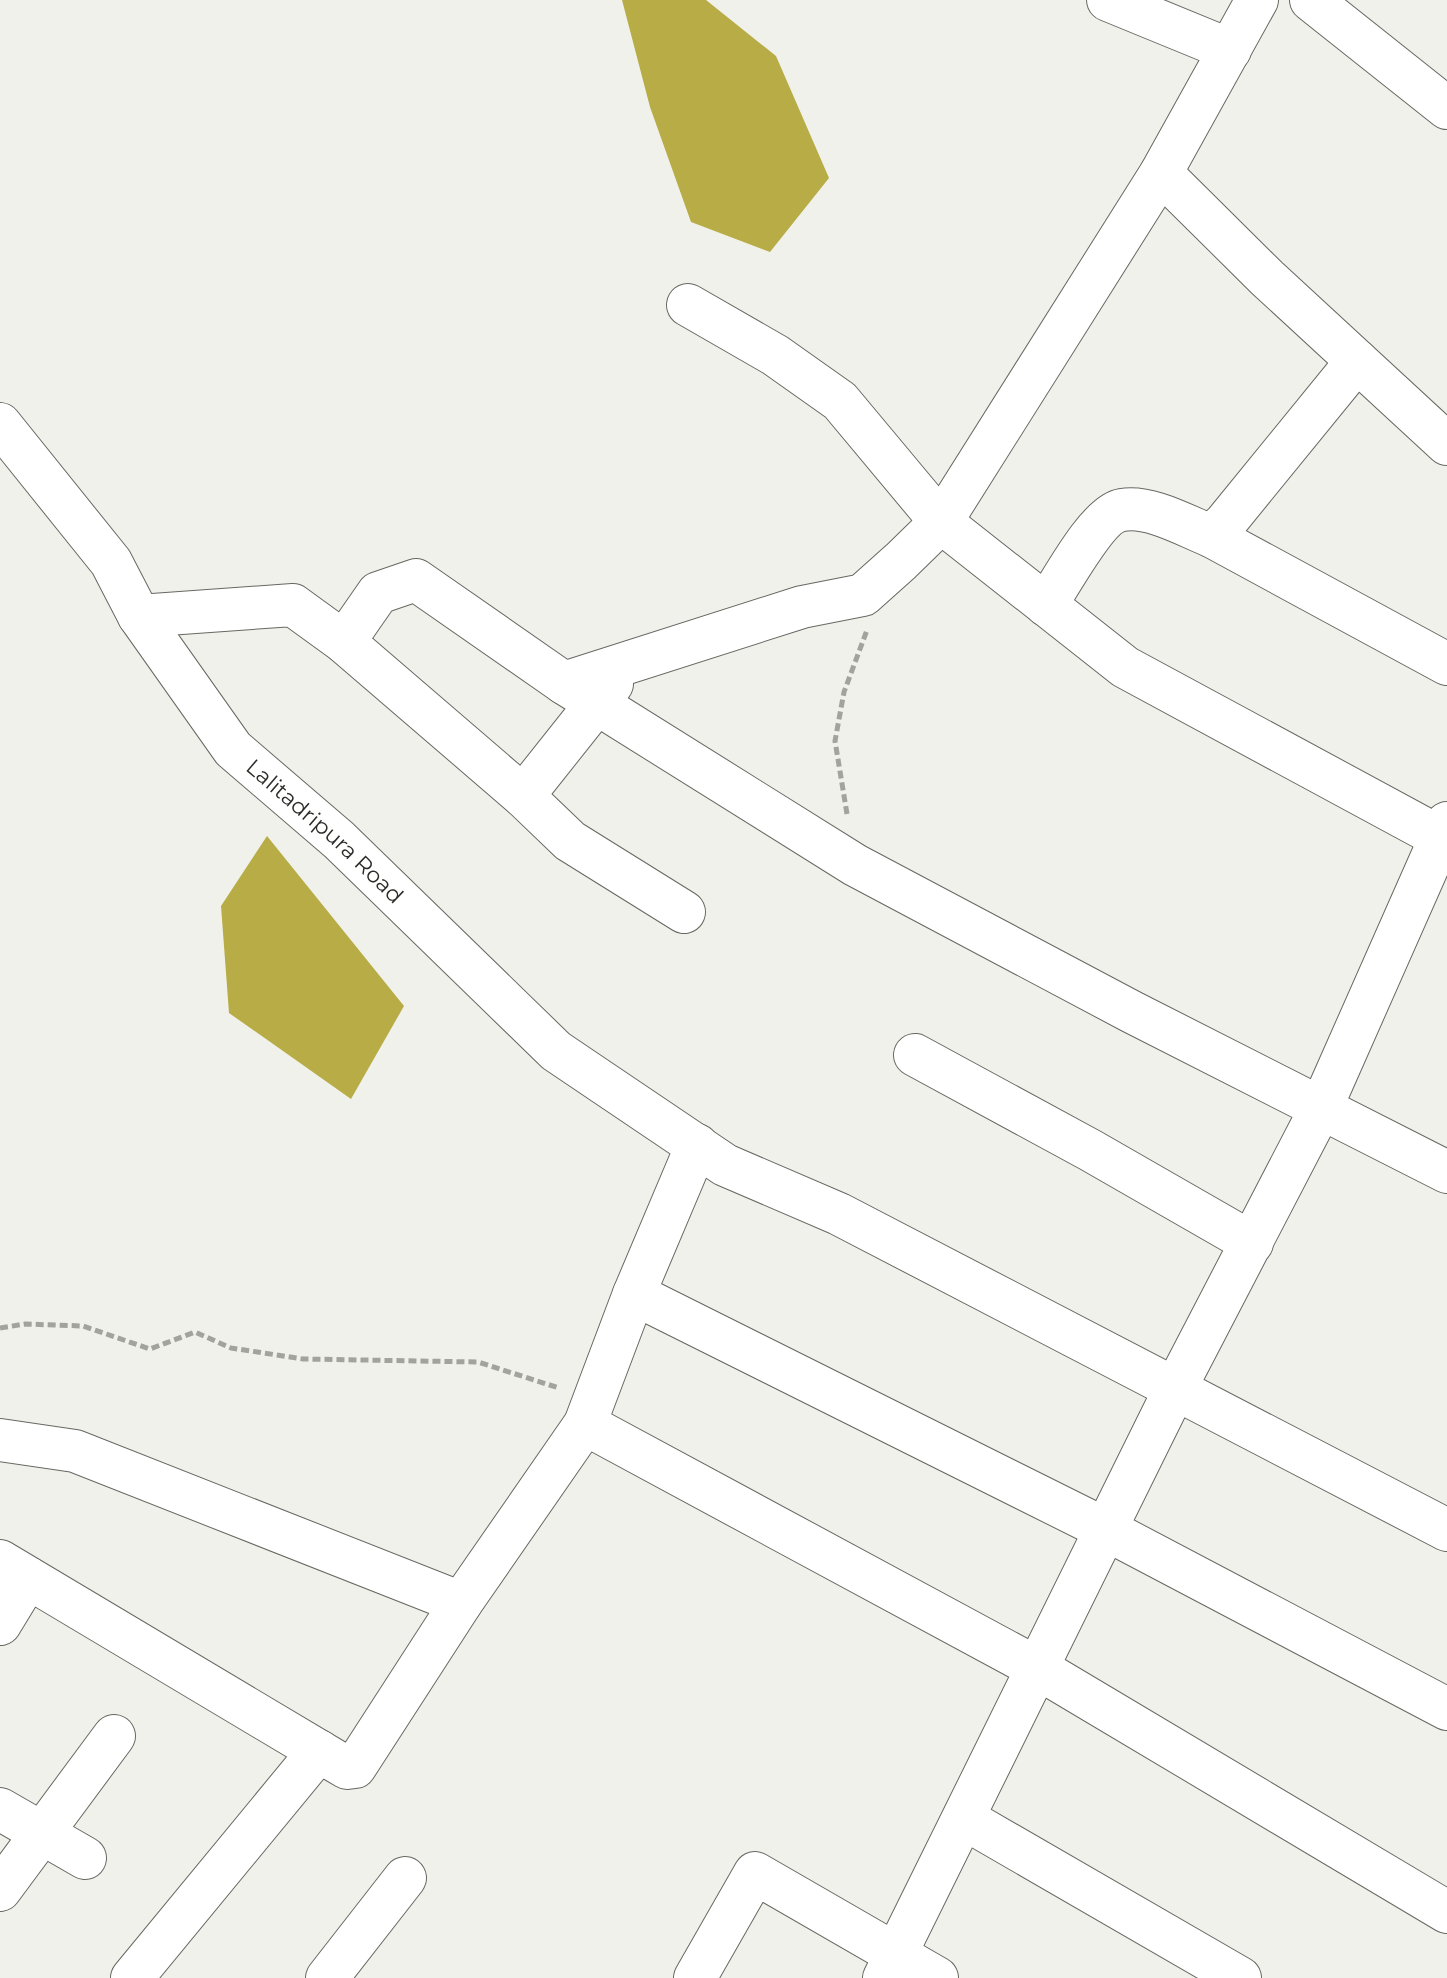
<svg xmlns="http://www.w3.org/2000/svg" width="1447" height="1978" viewBox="0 0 1447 1978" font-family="Montserrat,sans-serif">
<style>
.water{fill:#b7ac45}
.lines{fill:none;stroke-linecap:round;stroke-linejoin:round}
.minor-casing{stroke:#686863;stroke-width:44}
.path{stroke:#a3a39e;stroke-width:5;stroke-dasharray:8 4;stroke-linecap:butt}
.minor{stroke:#fff;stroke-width:42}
.labels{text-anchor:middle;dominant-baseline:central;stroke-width:6;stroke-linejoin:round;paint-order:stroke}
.street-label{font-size:22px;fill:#2c2c29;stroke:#f1f1eb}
</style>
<rect width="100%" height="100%" fill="#f1f1eb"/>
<!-- water -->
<path class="water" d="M 622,0 L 706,0 L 776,56 L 829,178 L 770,252 L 691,222 L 650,107 Z
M 267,836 L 404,1006 L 351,1099 L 229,1013 L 221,906 Z"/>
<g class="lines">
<defs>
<g id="minor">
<path d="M 1108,0 L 1230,50"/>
<path d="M 1311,0 L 1447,108"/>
<path d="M 1161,173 L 1267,278 L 1447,444"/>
<path d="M 688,305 L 775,355 L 840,401 L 941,522 L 1125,667 L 1447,841"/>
<path id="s1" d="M 0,424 L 111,562 L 139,616 L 233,749 L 339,840 L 556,1051 L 725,1165 L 839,1214 L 1447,1530"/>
<path d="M 1211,536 L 1447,664"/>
<path d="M 1046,605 C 1061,583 1097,514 1122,510 C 1150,505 1186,526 1211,536 L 1225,523 L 1357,361"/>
<path d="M 139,616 L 293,605 L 344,642 L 523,796 L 570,841 L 684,912"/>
<path d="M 344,642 L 378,593 L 416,580 L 564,683 L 802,607 L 863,595 L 901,561 L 941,522 L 1161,173 L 1257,0"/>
<path d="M 564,683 L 855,865 L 1132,1012 L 1447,1172"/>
<path d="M 523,796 L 612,684"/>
<path d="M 915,1055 L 1090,1150 L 1252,1243"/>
<path d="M 634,1294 L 1107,1530 L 1447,1709"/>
<path d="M 585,1424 L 1039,1669 L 1447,1912"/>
<path d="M 0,1440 L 75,1451 L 461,1603"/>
<path d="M 0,1561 L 337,1762 L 347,1768 L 355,1767 L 461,1603 L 585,1424 L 634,1294 L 697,1145"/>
<path d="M 0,1624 L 28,1578"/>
<path d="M 0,1809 L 85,1858"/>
<path d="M 965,1819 L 1240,1978"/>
<path d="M 0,1890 L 114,1736"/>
<path d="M 132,1978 L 319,1751"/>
<path d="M 327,1978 L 405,1878"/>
<path d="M 695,1978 L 755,1873 L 937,1978"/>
<path d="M 884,1978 L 1175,1389 L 1321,1108 L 1447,823"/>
</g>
</defs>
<!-- minor casing -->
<use href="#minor" class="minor-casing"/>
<!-- path -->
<path class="path" d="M 847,814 L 835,741 L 844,692 L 867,630
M 0,1328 L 25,1324 L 83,1326 L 150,1349 L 195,1332 L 231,1348 L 303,1359 L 478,1362 L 559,1388"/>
<!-- minor -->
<use href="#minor" class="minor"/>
</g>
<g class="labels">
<!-- street labels -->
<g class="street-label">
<text stroke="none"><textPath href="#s1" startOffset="524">Lalitadripura Road</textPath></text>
</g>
</g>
</svg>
